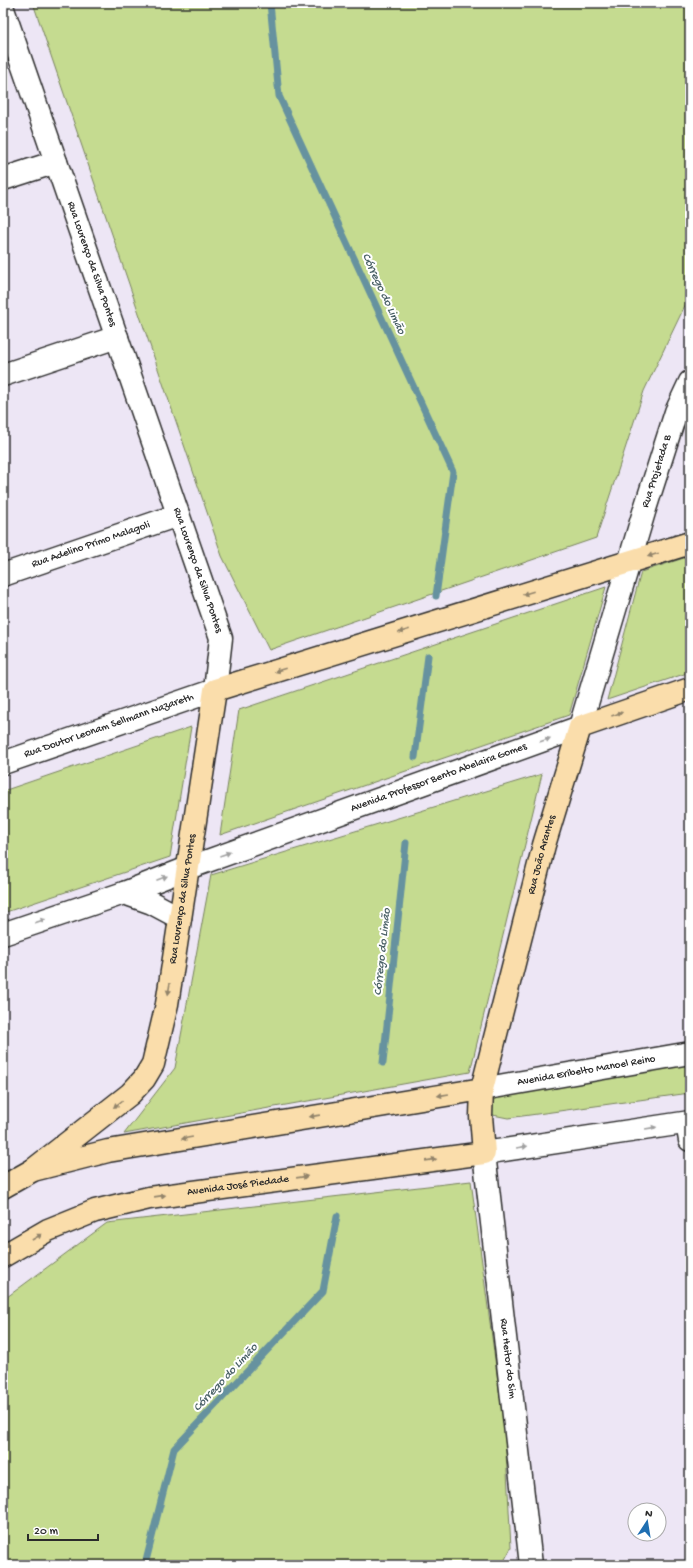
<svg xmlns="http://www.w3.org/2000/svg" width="693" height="1568" viewBox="0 0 693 1568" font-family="'Gochi Hand',sans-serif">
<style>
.green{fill:#c5db90;stroke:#78835e}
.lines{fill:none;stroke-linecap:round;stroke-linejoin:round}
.stream{stroke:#66929f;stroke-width:7}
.minor-casing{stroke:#2b2b2b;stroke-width:25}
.tertiary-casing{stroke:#2b2b2b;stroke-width:25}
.secondary-casing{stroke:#2b2b2b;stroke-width:25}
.primary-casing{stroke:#2b2b2b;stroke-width:25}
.minor{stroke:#fff;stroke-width:22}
.tertiary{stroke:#fff;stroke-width:22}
.secondary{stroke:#fff;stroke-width:22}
.primary{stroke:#faddab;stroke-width:22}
.oneway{fill:#92846b}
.oneway2{fill:#a0a0a0}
.labels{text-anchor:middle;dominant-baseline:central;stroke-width:4;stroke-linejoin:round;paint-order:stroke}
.street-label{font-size:11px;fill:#2b2b2b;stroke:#fff}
.water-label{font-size:12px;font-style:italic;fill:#485f65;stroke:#fff}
</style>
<rect width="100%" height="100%" fill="#ede6f5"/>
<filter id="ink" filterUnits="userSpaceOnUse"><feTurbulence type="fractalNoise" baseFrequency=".025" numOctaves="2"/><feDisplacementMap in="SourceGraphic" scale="8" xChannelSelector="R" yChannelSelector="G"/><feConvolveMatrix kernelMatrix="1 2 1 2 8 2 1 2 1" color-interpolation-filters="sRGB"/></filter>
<g filter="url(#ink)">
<!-- green -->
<path class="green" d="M 33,3 L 690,3 L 690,295 L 644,391 L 596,538 L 269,650 L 222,556 Z
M 690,556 L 690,672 L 607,700 L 641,572 Z
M 606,587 L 569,715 L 220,835 L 239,710 Z
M 191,727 L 170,857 L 3,913 L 3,791 Z
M 542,774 L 470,1072 L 124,1134 L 175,1068 L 211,875 Z
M 690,1062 L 690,1093 L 508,1118 L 493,1115 L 487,1102 L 490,1090 Z
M 471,1181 L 505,1434 L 511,1548 L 502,1565 L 3,1565 L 3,1300 L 107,1223 Z"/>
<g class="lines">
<!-- stream -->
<path class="stream" d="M 270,3 L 279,96 L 453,472 L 436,596
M 415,757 L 428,656
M 383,1063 L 406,843
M 145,1565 L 174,1449 L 323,1291 L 337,1216"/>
<defs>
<g id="minor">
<path d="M 3,179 L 56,162"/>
<path d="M 3,375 L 117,337"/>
<path id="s1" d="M 3,575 L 178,515"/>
<path id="s2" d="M 580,727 L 644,512 L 676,412 L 690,382"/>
<path d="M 687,1123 L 690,1140"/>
<path id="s3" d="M 484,1153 L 531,1565"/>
</g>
<g id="tertiary">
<path id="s4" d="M 3,9 L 221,638 L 215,690 L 3,763"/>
<path d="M 124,893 L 152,903 L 180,918"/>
<path id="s5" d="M 3,934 L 124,893 L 188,868 L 580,727"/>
</g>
<g id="secondary">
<path id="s6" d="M 482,1089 L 690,1053"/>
<path d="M 484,1153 L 690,1122"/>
</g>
<g id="primary">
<path id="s7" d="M 33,1170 L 130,1094 L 144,1079 L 153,1064 L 167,1004 L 215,690 L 690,543"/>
<path d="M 3,1187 L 33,1170 L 108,1151 L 482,1089"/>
<path id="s8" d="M 3,1256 L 48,1230 L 95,1211 L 149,1198 L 484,1153 L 481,1116 L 482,1089 L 544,845 L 580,727 L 690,689"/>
</g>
</defs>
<!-- minor casing -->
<use href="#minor" class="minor-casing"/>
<!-- tertiary casing -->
<use href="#tertiary" class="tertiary-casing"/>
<!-- secondary casing -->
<use href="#secondary" class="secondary-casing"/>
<!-- primary casing -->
<use href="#primary" class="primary-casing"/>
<!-- minor -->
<use href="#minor" class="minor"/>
<!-- tertiary -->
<use href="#tertiary" class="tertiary"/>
<!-- secondary -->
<use href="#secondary" class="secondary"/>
<!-- primary -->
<use href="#primary" class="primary"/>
</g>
<!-- one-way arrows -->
<defs><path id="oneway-solid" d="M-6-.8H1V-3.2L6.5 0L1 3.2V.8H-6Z"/></defs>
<g class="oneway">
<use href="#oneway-solid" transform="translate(653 555) rotate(163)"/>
<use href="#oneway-solid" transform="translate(528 593) rotate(163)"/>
<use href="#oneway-solid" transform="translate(404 631) rotate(163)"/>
<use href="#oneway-solid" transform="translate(280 670) rotate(163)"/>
<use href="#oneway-solid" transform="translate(617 714) rotate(-19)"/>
<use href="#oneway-solid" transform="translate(169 989) rotate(99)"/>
<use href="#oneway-solid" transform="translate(443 1095) rotate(171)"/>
<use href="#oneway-solid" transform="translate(118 1104) rotate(142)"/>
<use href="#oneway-solid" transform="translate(315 1116) rotate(171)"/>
<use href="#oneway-solid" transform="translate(187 1138) rotate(170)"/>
<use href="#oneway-solid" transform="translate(431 1160) rotate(-8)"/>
<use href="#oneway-solid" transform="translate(302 1177) rotate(-8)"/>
<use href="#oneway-solid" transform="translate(160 1196) rotate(-8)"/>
<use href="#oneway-solid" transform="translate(37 1237) rotate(-30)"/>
</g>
<g class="oneway2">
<use href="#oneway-solid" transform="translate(545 740) rotate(-20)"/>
<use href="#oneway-solid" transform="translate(225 854) rotate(-20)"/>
<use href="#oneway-solid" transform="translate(162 878) rotate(-21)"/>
<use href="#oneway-solid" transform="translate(40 921) rotate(-19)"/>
<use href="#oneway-solid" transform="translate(651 1128) rotate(-9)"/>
<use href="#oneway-solid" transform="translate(522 1147) rotate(-9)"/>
</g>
</g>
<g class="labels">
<!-- street labels -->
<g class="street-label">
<text stroke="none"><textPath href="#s4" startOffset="270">Rua Lourenço da Silva Pontes</textPath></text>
<text stroke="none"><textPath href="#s2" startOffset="267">Rua Projetada B</textPath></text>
<text stroke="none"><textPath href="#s1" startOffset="93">Rua Adelino Primo Malagoli</textPath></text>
<text stroke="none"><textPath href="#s4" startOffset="594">Rua Lourenço da Silva Pontes</textPath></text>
<text transform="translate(109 726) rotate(-19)">Rua Doutor Leonam Sellmann Nazareth</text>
<text stroke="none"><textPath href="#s5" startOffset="463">Avenida Professor Bento Abelaira Gomes</textPath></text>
<text stroke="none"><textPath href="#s8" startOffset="802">Rua João Arantes</textPath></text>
<text stroke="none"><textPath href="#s7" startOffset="329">Rua Lourenço da Silva Pontes</textPath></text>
<text stroke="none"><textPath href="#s6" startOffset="106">Avenida Eribelto Manoel Reino</textPath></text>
<text stroke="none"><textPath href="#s8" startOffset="248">Avenida José Piedade</textPath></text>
<text stroke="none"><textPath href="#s3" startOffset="207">Rua Heitor do Sim</textPath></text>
</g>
<!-- water labels -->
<g class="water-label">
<text transform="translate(383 294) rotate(65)">Córrego do Limão</text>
<text transform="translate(383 952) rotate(-84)">Córrego do Limão</text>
<text transform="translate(226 1378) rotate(-47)">Córrego do Limão</text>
</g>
</g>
<!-- margin -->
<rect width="693" height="1568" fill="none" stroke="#fff" stroke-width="16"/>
<rect x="8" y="8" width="677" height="1552" fill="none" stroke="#2b2b2b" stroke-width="1.5" filter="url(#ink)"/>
<!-- north arrow -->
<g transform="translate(647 1522) rotate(12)"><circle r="19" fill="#ffffff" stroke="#aaaaaa"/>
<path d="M0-3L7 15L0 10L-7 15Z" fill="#1f6fb2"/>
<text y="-6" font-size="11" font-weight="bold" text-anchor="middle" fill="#2b2b2b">N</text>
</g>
<!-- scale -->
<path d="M28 1534v6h70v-6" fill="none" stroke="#2b2b2b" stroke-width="2"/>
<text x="34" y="1534" font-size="12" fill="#2b2b2b" stroke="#ffffff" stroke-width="3" paint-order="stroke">20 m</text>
</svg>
